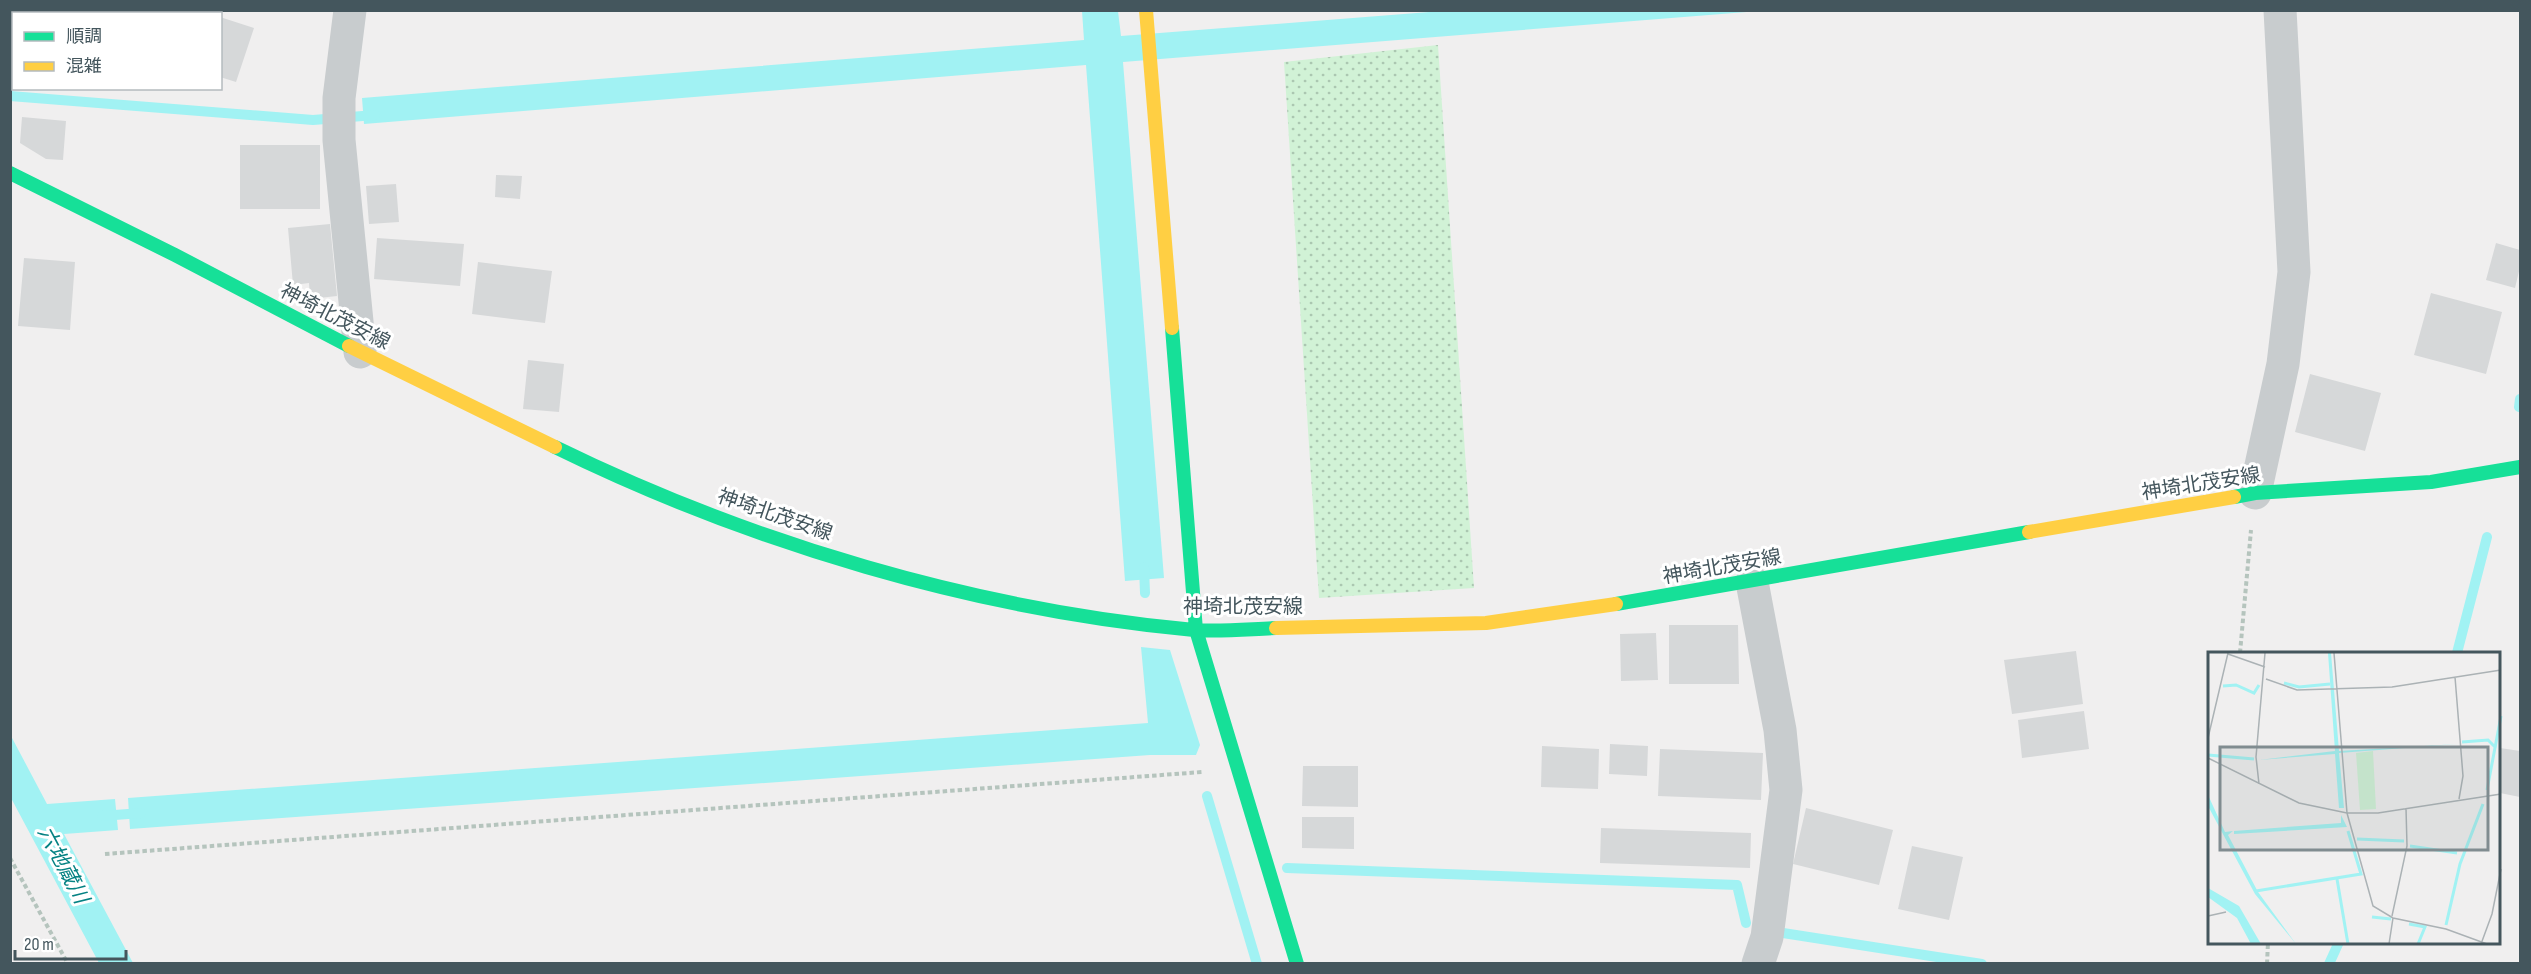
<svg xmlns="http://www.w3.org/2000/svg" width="2531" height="974" viewBox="0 0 2531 974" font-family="'Sofia Sans Condensed','Noto Sans JP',sans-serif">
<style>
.grass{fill:url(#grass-dots)}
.water{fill:#a1f2f3}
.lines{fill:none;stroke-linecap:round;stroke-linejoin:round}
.stream{stroke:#a1f2f3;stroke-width:10}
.building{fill:#d6d8d9}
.path{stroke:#b5c4bd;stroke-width:4;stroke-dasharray:4.5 3;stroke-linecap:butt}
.street{stroke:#c8ccce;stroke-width:33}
.fast{stroke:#16e098;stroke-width:14}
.slow{stroke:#ffcf43;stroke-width:14}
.labels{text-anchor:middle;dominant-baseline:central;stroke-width:6;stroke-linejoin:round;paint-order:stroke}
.street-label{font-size:20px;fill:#44565d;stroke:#fff}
.water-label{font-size:21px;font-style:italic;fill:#058283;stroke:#fff}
.inset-river{fill:none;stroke:#a1f2f3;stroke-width:3}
.inset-road{fill:none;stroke:#abb2b5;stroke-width:1.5}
.view{fill:#808c90;fill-opacity:0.15;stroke:#808c90;stroke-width:3}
.inset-edge{fill:none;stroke:#44565d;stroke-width:3}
</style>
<defs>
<pattern id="grass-dots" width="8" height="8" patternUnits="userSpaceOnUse" patternTransform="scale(1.5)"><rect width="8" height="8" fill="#d1f2d6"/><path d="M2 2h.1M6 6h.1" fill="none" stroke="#abc7b1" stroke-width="1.8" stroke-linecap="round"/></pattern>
</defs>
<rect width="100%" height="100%" fill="#f0efef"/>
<!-- grass -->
<path class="grass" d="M 1438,45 L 1474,588 L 1319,598 L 1284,62 Z"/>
<!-- water -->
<path class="water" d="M 1082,11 L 1118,11 L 1121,36 L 1442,11 L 1759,11 L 1123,62 L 1164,578 L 1125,581 L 1086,65 L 364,124 L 362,98 L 1084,40 Z
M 1141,647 L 1170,650 L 1200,745 L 1196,755 L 1150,755 L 130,829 L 128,798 L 1148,723 Z
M 11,736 L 47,804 L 115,799 L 118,830 L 64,834 L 133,963 L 99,963 L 11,798 Z"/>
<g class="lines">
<!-- stream -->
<path class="stream" d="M 10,96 L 313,120 L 375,115
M 2519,407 L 2520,399
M 1144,567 L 1145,593
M 2457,653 L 2487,537
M 1207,796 L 1257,964
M 102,816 L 141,813
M 1287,868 L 1737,885 L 1746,923
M 1783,933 L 1982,964
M 2329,964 L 2339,942"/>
</g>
<!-- building -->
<path class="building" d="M 220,17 L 254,28 L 236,82 L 220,77 Z
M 22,117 L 66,121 L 63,160 L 46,159 L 20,143 Z
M 240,145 L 320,145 L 320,209 L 240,209 Z
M 496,175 L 522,176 L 520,199 L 495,197 Z
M 396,184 L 399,222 L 369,224 L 366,186 Z
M 330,224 L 337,296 L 310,299 L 309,283 L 293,285 L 288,228 Z
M 377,238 L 464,244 L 460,286 L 374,279 Z
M 2496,243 L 2520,250 L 2520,267 L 2515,288 L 2486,280 Z
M 24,258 L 75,262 L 70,330 L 18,326 Z
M 478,262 L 552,271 L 545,323 L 472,314 Z
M 2431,293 L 2502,312 L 2486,374 L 2414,355 Z
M 528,360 L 564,364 L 559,412 L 523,409 Z
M 2310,374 L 2381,393 L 2365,451 L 2295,432 Z
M 1669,625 L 1738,625 L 1739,684 L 1669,684 Z
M 1656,633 L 1658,680 L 1621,681 L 1620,634 Z
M 2076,651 L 2083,704 L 2012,714 L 2004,660 Z
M 2084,711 L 2089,749 L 2022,758 L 2018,720 Z
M 1610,744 L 1648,746 L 1647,776 L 1609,774 Z
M 1542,746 L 1599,749 L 1598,789 L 1541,787 Z
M 2500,748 L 2520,751 L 2520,797 L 2500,793 Z
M 1660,749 L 1763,753 L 1761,800 L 1658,796 Z
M 1303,766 L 1358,766 L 1358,807 L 1302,806 Z
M 1806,808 L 1893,830 L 1879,885 L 1793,864 Z
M 1302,817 L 1354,817 L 1354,849 L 1302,848 Z
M 1601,828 L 1751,833 L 1750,868 L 1600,863 Z
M 1912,846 L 1963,857 L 1949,920 L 1898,909 Z"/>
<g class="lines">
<!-- path -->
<path class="path" d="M 2240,653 L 2251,530
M 105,854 L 1202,772
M 10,858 L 68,964
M 2267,964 L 2268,942"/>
<!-- street -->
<path class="street" d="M 350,10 L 339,98 L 339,140 L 360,352
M 2255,493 L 2283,364 L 2294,272 L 2280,10
M 1752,582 L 1780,730 L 1786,790 L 1767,937 L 1758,964"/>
<!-- fast -->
<path class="fast" d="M 10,173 L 175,255 L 349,346
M 1172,328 L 1196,630 L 1297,964
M 555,447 C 751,543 976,610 1194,630 C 1221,632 1249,629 1276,628
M 2234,497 L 2255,493 L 2431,482 L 2520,467
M 1616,604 L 2029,532"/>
<!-- slow -->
<path class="slow" d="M 1146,10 L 1172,328
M 349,346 L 555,447
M 2029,532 L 2234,497
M 1276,628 L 1486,623 L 1616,604"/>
</g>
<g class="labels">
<!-- street labels -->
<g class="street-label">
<text transform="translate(335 317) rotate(27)">神埼北茂安線</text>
<text transform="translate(2201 484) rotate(-9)">神埼北茂安線</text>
<text transform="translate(775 515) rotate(19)">神埼北茂安線</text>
<text transform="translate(1722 567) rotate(-10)">神埼北茂安線</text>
<text x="1243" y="607">神埼北茂安線</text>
</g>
<!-- water labels -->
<g class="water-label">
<text transform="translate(63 865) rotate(62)">六地蔵川</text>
</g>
</g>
<!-- overview -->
<g transform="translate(2208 652)">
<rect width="292" height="292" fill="#f0efef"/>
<path d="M 165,99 L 168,157 L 152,158 L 148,101 Z" fill="#d1f2d6"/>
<path d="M 120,1 L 123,1 L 131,99 L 250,92 L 131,101 L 136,156 L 131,156 L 127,102 L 51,108 L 127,99 ZM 0,143 L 17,180 L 25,179 L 20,183 L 50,240 L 88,292 L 47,242 L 0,154 ZM 133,163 L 139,175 L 26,182 L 26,179 L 133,171 ZM 0,236 L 31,254 L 53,292 L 43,292 L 29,266 L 0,245 Z" fill="#a1f2f3"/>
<path class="inset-river" d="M 76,31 L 91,35 L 122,32M 15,34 L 28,33 L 46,41 L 51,33M 254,90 L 280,88 L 288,96M 0,103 L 46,107M 279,138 L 293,64M 149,187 L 196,189M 202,194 L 249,201M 129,227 L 140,292M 48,239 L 153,222 L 140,179M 164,265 L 183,267M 201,272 L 217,275 L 210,292M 238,273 L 252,212 L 275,152"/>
<path class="inset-road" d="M 126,1 L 139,161 L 165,254 L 185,266 L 238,277 L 279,292M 20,2 L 57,15M 247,25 L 255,124 L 251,147M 58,27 L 89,38 L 184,35 L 293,18M 0,86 L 20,1M 0,106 L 91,151 L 139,161 L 170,161 L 293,142M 51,132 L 48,105 L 57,1M 0,264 L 18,260M 184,264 L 199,194 L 198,156M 181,292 L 185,266M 273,292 L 284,262 L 293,217"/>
<path class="view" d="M 12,95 L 280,95 L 280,198 L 12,198 Z"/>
<rect width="292" height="292" class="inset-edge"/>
</g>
<!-- border -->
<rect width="2531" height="974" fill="none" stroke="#44565d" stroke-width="24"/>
<!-- legend -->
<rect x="12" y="12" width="210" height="78" fill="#ffffff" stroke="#b4bbbe" stroke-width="1.5"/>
<rect x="24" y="32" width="30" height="9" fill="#16e098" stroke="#b4bbbe" stroke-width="1.5"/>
<text x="66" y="42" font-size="18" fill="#44565d">順調</text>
<rect x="24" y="62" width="30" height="9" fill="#ffcf43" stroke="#b4bbbe" stroke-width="1.5"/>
<text x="66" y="72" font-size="18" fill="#44565d">混雑</text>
<!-- scale -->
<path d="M15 950v9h111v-9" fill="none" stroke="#44565d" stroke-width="3"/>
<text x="24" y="950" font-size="18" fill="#44565d" stroke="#ffffff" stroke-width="4.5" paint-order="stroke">20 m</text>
</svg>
